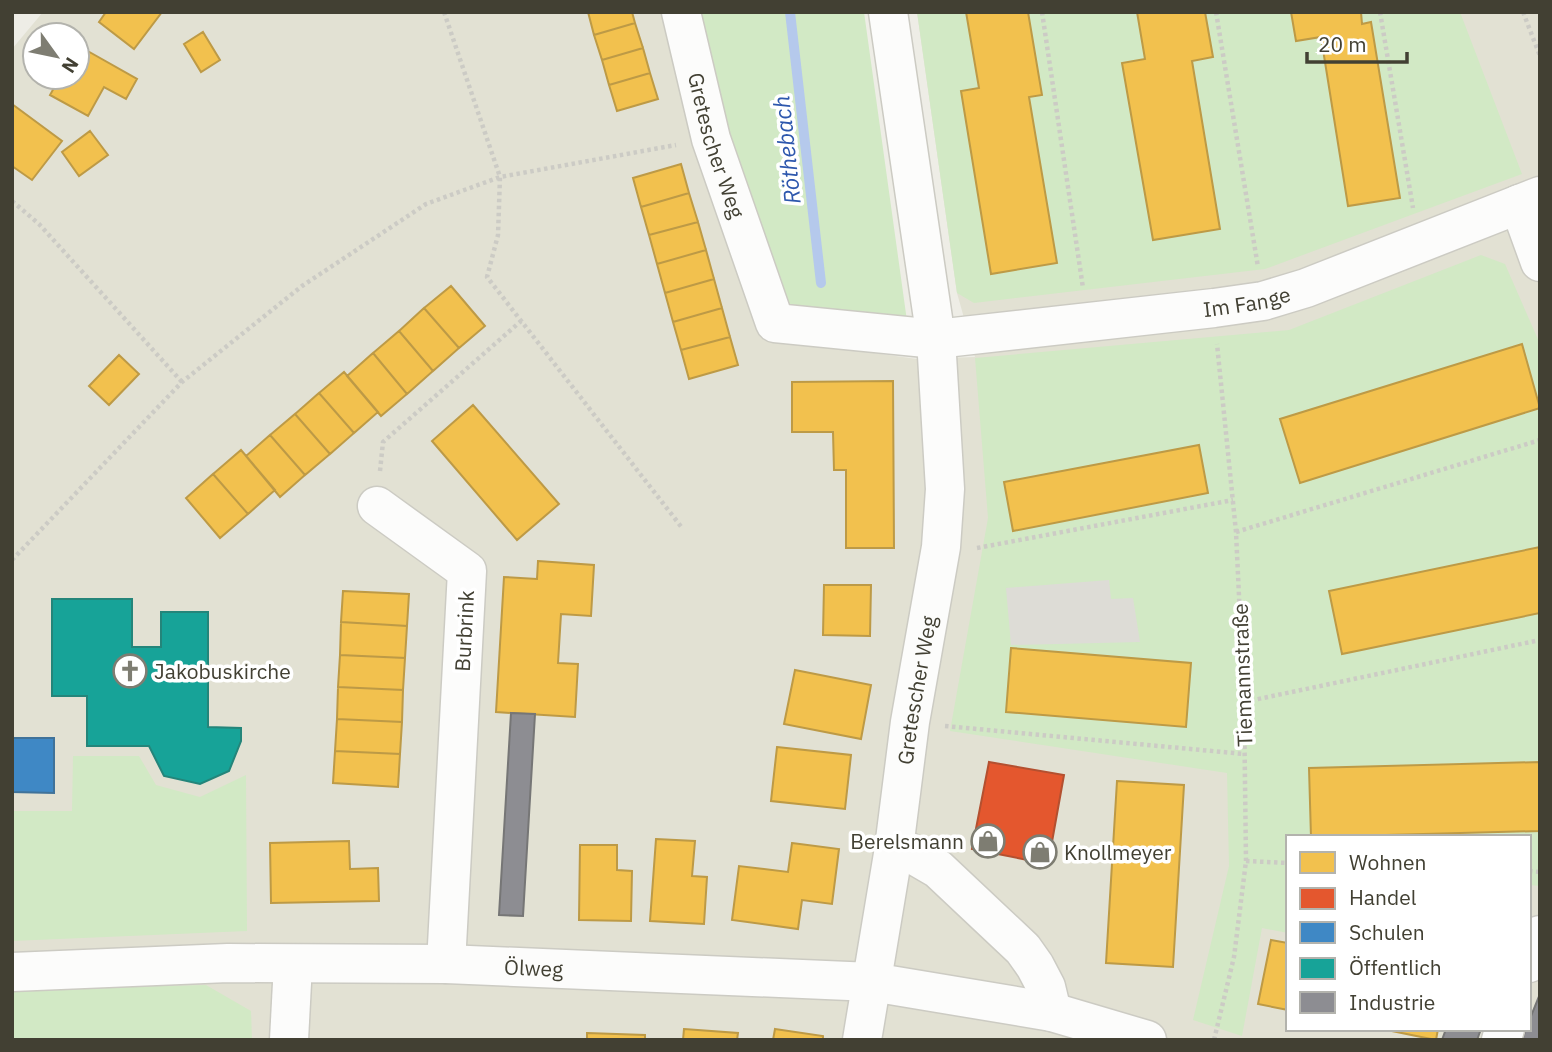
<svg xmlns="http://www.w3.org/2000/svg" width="1552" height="1052" viewBox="0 0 1552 1052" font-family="'IBM Plex Sans',sans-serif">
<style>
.residential{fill:#e2e1d3;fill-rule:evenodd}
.green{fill:#d2e9c5}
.parking{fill:#dddcd6}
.homes{fill:#f2c14e;stroke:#bd9a46;stroke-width:2}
.shops{fill:#e4572e;stroke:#b35030;stroke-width:2}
.schools{fill:#3f88c5;stroke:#407299;stroke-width:2}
.public{fill:#17a398;stroke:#24857a;stroke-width:2}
.industry{fill:#8d8d92;stroke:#767676;stroke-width:2}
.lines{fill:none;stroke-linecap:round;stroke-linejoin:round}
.stream{stroke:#b5c9ec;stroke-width:10}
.minor-casing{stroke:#cccbc3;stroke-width:41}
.path{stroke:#cccbc5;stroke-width:4.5;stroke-dasharray:3.5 3.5;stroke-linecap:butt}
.minor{stroke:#fcfcfb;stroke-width:38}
.labels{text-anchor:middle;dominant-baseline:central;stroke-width:7;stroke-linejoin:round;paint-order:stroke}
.street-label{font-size:21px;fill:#424033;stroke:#fff}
.poi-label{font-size:21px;fill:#424033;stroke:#fff;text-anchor:start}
.water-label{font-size:23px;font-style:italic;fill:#2d57ad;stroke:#fff}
</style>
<rect width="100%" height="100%" fill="#eeede6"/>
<!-- residential -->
<path class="residential" d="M 43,12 L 663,12 L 765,338 L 917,359 L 975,357 L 957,293 L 917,12 L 1540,12 L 1540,1040 L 12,1040 L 12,49 ZM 35,35 L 77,35 L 77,77 L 35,77 ZM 1288,837 L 1529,837 L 1529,1029 L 1288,1029 Z"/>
<!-- green -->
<path class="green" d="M 697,12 L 864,12 L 907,321 L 785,309 L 727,129 Z
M 917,12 L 1460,12 L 1522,174 L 1265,269 L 974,303 L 957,293 Z
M 1481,255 L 1505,264 L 1540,344 L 1540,886 L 1529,885 L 1529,837 L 1288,837 L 1288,933 L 1262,928 L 1242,1036 L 1193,1020 L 1229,866 L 1227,773 L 950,731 L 988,518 L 975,358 L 1289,330 Z
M 73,756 L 139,756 L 156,785 L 200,797 L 246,775 L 247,931 L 12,941 L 12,811 L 72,811 Z
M 206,985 L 251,1011 L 252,1040 L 12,1040 L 12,989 Z"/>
<!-- parking -->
<path class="parking" d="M 1109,580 L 1111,599 L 1133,598 L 1140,642 L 1011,645 L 1006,588 Z"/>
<!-- homes -->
<path class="homes" d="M 106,12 L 162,12 L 134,49 L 99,22 Z
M 588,12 L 632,12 L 635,23 L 594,35 Z
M 966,12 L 1028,12 L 1042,95 L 1029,97 L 1057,263 L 991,274 L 961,91 L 979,88 Z
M 1137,12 L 1205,12 L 1213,57 L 1192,61 L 1220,229 L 1153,240 L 1122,63 L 1145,59 Z
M 1291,12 L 1361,12 L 1362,24 L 1371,22 L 1400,198 L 1348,206 L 1321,37 L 1296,41 Z
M 635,23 L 643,48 L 602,60 L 594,35 Z
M 203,32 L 220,60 L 201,72 L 184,44 Z
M 77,45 L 137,79 L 126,99 L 104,87 L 88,116 L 50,95 L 60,77 L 77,77 Z
M 643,48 L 650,73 L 609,85 L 602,60 Z
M 650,73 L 658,99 L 617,111 L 609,85 Z
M 12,104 L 62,141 L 32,180 L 12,166 Z
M 90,131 L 108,155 L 79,176 L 62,152 Z
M 681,164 L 689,193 L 641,207 L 633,178 Z
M 689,193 L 698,222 L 649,235 L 641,207 Z
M 698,222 L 706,250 L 657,264 L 649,235 Z
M 706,250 L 714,279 L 665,293 L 657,264 Z
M 714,279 L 722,308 L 673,322 L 665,293 Z
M 451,286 L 485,326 L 459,348 L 424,308 Z
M 424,308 L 459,348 L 433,371 L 399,331 Z
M 722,308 L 730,337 L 681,350 L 673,322 Z
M 399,331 L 433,371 L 407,394 L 373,353 Z
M 730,337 L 738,365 L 689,379 L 681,350 Z
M 1522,344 L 1540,408 L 1300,483 L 1280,419 Z
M 373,353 L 407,394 L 381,416 L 347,376 Z
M 119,355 L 139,374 L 109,405 L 89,386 Z
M 344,372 L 378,412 L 354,433 L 319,393 Z
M 893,381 L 894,548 L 846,548 L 846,470 L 834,470 L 833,432 L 792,432 L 792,382 Z
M 319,393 L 354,433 L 330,454 L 295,414 Z
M 473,405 L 559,504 L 517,540 L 432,441 Z
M 295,414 L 330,454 L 305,475 L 270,435 Z
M 270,435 L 305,475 L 280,497 L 246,456 Z
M 1199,445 L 1208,493 L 1013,531 L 1004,482 Z
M 241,450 L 275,490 L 248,514 L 213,474 Z
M 213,474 L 248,514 L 220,538 L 186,498 Z
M 1540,547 L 1540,613 L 1342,654 L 1329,591 Z
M 538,561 L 594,565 L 591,616 L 561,614 L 558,663 L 578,664 L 575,717 L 496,712 L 504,577 L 537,579 Z
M 824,585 L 871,585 L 870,636 L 823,635 Z
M 343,591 L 409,594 L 407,626 L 341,622 Z
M 341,622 L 407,626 L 405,658 L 340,655 Z
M 1011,648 L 1191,663 L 1186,727 L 1006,712 Z
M 340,655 L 405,658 L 403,690 L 338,687 Z
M 795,670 L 871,685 L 861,739 L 784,724 Z
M 338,687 L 403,690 L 402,722 L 337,719 Z
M 337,719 L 402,722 L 400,754 L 335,751 Z
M 777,747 L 851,755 L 845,809 L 771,801 Z
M 335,751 L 400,754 L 398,787 L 333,783 Z
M 1540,762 L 1540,831 L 1311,837 L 1309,768 Z
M 1117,781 L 1184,785 L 1173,967 L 1106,963 Z
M 656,839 L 695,841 L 692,876 L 707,877 L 704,924 L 650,921 Z
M 349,841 L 350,869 L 378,868 L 379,901 L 271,903 L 270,843 Z
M 792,843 L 839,849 L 832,904 L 802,900 L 798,929 L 732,920 L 739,866 L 788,872 Z
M 580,845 L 617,845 L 617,870 L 632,871 L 631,921 L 579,920 Z
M 1271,940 L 1288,943 L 1288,1010 L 1258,1004 Z
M 684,1029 L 738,1033 L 737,1040 L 683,1040 Z
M 775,1029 L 823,1036 L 823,1040 L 773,1040 Z
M 1382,1029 L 1438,1029 L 1436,1040 Z
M 587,1033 L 645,1035 L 645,1040 L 587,1040 Z"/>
<!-- shops -->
<path class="shops" d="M 989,762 L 1064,775 L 1048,864 L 972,849 Z"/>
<!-- schools -->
<path class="schools" d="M 12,738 L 54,738 L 54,793 L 12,792 Z"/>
<!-- public -->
<path class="public" d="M 52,599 L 132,599 L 132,647 L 161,647 L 161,612 L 208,612 L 208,727 L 241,728 L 241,741 L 229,771 L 200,784 L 164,776 L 149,746 L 87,746 L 87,696 L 52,696 Z"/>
<!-- industry -->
<path class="industry" d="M 511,713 L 535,714 L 523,916 L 499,915 Z
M 1540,994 L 1540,1040 L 1522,1040 L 1526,1029 L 1529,1029 L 1529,1021 Z
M 1446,1029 L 1481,1029 L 1477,1040 L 1442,1040 Z"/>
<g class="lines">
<!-- stream -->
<path class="stream" d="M 790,12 L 821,283"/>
<defs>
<g id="minor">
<path id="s1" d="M 681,12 L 711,139 L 775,323 L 936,339 L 1214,308 L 1263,301 L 1306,288 L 1540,196"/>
<path d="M 1519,204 L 1540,262"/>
<path d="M 377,506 L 467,571 L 446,964"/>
<path d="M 894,848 L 907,851 L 938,869 L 1023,949 L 1035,966 L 1046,987 L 1052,1012"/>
<path d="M 1529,963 L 1540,935"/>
<path id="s2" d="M 12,972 L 228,963 L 446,964 L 872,982 L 1052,1012 L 1147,1040"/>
<path d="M 289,1040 L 293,964"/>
<path id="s3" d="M 862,1040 L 894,848 L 910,722 L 941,547 L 945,489 L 936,339 L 888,12"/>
<path d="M 1501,1040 L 1505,1029"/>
</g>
</defs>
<!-- minor casing -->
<use href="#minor" class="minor-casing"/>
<!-- path -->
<path class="path" d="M 444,12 L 500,177 L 498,235 L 487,277 L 683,529
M 1042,12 L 1083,288
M 1216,12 L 1258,267
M 1380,12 L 1413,208
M 1523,12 L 1540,56
M 12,201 L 39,224 L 182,382
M 380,471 L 383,442 L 521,321
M 1236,532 L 1540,440
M 977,548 L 1233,500
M 12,560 L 182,382 L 302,286 L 426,204 L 500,177 L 676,145
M 1244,702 L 1540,640
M 945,726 L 1244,754
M 1246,861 L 1288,863
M 1529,871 L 1540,872
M 1214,1040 L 1234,957 L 1246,861 L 1244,702 L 1236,532 L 1217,344"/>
<!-- minor -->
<use href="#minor" class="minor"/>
</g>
<!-- icons -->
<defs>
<symbol id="church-ring" viewBox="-11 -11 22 22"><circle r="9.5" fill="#fff" stroke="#7e7d72" stroke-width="1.5"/><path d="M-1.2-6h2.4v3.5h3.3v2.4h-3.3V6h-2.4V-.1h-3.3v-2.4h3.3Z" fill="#7e7d72"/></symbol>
<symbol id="shop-ring" viewBox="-11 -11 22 22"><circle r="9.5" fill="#fff" stroke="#7e7d72" stroke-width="1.5"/><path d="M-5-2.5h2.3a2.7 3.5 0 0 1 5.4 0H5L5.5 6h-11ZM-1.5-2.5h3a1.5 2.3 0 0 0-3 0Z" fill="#7e7d72"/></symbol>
</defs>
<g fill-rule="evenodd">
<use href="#church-ring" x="111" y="652" width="38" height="38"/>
<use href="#shop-ring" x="969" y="822" width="38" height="38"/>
<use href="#shop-ring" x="1021" y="833" width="38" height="38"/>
</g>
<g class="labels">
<!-- street labels -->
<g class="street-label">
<text stroke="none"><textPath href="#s1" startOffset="138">Gretescher Weg</textPath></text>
<text stroke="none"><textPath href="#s1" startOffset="800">Im Fange</textPath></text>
<text transform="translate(464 631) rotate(-87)">Burbrink</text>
<text transform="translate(1242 675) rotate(-92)">Tiemannstraße</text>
<text stroke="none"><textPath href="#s3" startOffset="354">Gretescher Weg</textPath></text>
<text stroke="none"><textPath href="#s2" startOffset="522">Ölweg</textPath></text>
</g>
<!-- poi labels -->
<g class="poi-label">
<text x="154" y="671">Jakobuskirche</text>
<text x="964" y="841" text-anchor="end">Berelsmann</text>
<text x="1064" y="852">Knollmeyer</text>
</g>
<!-- water labels -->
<g class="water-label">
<text transform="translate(786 150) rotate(-96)">Röthebach</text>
</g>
</g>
<!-- border -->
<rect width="1552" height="1052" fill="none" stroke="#424033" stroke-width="28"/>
<!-- legend -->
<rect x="1286" y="835" width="245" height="196" fill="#ffffff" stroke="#b3b3ad" stroke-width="2"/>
<rect x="1300" y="852" width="35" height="21" fill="#f2c14e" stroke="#b3b3ad" stroke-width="2"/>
<text x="1349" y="870" font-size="21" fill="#424033">Wohnen</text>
<rect x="1300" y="888" width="35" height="21" fill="#e4572e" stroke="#b3b3ad" stroke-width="2"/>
<text x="1349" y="905" font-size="21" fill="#424033">Handel</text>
<rect x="1300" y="922" width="35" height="21" fill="#3f88c5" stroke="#b3b3ad" stroke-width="2"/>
<text x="1349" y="940" font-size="21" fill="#424033">Schulen</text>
<rect x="1300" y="958" width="35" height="21" fill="#17a398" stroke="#b3b3ad" stroke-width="2"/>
<text x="1349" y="975" font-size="21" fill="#424033">Öffentlich</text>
<rect x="1300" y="992" width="35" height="21" fill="#8d8d92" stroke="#b3b3ad" stroke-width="2"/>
<text x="1349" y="1010" font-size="21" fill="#424033">Industrie</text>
<!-- north arrow -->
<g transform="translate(56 56) rotate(123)"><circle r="33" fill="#ffffff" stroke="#b3b3ad" stroke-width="2"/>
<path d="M0-5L12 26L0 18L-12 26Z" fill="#7e7d72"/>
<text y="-10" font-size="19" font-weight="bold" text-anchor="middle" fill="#424033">N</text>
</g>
<!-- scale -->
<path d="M1307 52v10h100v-10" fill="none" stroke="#424033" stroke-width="3.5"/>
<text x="1318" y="52" font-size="21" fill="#424033" stroke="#ffffff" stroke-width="5" paint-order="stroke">20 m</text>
</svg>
